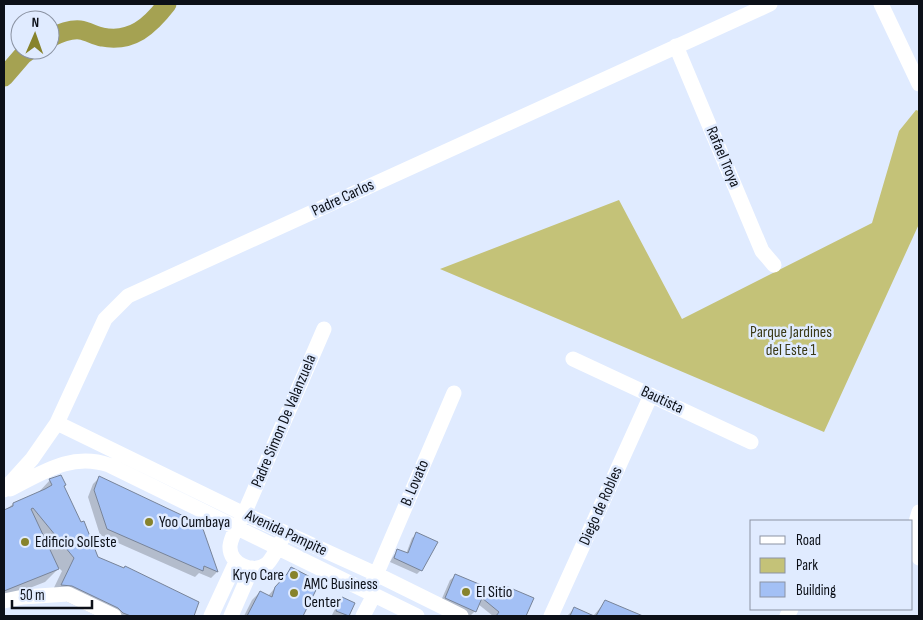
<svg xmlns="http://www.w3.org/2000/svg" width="923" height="620" viewBox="0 0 923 620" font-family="'Sofia Sans Condensed',sans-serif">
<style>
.green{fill:#c4c278}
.shadow{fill:#0003}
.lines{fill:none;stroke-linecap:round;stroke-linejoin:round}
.river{stroke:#a5a252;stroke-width:19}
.building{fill:#a3c0f5;stroke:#788499}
.minor{stroke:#fff;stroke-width:15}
.poi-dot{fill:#87832c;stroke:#e0ebff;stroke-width:2}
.labels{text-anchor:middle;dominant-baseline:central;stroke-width:5;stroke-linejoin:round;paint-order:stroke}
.street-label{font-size:16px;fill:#0c1018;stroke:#e0ebff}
.park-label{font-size:16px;fill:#3a3916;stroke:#e0ebff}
.poi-label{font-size:16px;fill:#0c1018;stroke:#e0ebff;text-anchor:start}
</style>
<rect width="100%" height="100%" fill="#e0ebff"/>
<!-- green -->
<path class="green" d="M 916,110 L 919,111 L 919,224 L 824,432 L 440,269 L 619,200 L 682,319 L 872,223 L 899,131 Z"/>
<!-- shadow -->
<path class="shadow" d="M 100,477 L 202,530 L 217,572 L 211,578 L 199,573 L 195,577 L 100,535 L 88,497 L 93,484 Z
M 50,480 L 63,487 L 97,558 L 197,603 L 192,616 L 97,616 L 59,598 L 49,598 L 62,571 L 59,568 L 45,582 L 4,598 L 4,511 L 13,504 L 37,494 Z
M 417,534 L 421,570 L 417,574 L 390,562 L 394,555 L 398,550 L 406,554 L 412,538 Z
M 291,569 L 318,582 L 301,616 L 244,616 L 252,600 L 260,592 L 268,596 Z
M 456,575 L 497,593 L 500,589 L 532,599 L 524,616 L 493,616 L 478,604 L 475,611 L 470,616 L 440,603 L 450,580 Z
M 342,599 L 353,604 L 347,616 L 332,615 L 338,603 Z
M 606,601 L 639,616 L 567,616 L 575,608 L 586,614 L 594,615 Z"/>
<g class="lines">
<!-- river -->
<path class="river" d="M 50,38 C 58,34 71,29 80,30 C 88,31 95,36 102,37 C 132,43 150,26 167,4
M 4,77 L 23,55 L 30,50"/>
</g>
<!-- building -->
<path class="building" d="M 61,475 L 66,485 L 64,486 L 81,522 L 84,521 L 98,557 L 124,568 L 125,566 L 199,602 L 194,616 L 131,616 L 123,613 L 118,608 L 72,586 L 61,585 L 74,558 L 33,508 L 31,509 L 59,569 L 4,591 L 4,510 L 13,506 L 13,503 L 45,489 L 52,485 L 49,479 Z
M 99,476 L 192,520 L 194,525 L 203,529 L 218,572 L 204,566 L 203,571 L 107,529 L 94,490 Z
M 416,532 L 438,542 L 422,571 L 394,558 L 397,549 L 408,553 Z
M 291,567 L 320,582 L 303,616 L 247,616 L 260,591 L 272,597 L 275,587 L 287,574 Z
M 455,574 L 498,592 L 500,588 L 508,587 L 534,598 L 526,616 L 496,616 L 499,612 L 482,598 L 476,612 L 445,598 Z
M 342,597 L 355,603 L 349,616 L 336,611 Z
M 605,600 L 643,616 L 596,616 Z
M 574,607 L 594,616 L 570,616 Z"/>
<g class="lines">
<!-- minor -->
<path class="minor" d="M 881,4 L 919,84
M 676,46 L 762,251 L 774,265
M 573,359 L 751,442
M 57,423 L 244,514 L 376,574 L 461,616
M 10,489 C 42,473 71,452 109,465 L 417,616
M 4,490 L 32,459 L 57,423 L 105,319 L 128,296 L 770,4
M 919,512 C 914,527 910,543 919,558
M 281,541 C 277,549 273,558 267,564 C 253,575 229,564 230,546 C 231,536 239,523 244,514 L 324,329
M 373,582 L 454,393
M 4,601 L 23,597 L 68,594 L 114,616
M 211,616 L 236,562
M 231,616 L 252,568
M 363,616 L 374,595
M 551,616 L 651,395
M 787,616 L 791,609"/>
</g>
<!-- markers -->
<g class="poi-dot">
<circle cx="149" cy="522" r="5"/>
<circle cx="25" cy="542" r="5"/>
<circle cx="294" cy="575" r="5"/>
<circle cx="466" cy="592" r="5"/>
<circle cx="294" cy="593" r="5"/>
</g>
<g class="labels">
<!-- street labels -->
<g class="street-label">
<text transform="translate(723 157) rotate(67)">Rafael Troya</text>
<text transform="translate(343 198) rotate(-25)">Padre Carlos</text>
<text transform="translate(662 400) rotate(25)">Bautista</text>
<text transform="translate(284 421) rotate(-67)">Padre Simon De Valanzuela</text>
<text transform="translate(415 483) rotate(-67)">B. Lovato</text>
<text transform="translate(601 506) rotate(-66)">Diego de Robles</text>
<text transform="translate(286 533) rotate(25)">Avenida Pampite</text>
</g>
<!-- park labels -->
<g class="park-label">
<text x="791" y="332">Parque Jardines<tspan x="791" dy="18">del Este 1</tspan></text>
</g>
<!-- poi labels -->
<g class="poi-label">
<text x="159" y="522">Yoo Cumbaya</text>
<text x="35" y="542">Edificio SolEste</text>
<text x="284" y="575" text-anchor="end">Kryo Care</text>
<text x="304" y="584">AMC Business<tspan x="304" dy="18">Center</tspan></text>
<text x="476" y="592">El Sitio</text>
</g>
</g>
<!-- border -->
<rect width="923" height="620" fill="none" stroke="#0c1018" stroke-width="10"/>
<!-- legend -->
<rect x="750" y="520" width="162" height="90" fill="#e0ebff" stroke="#8b93a3"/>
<rect x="760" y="536" width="25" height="8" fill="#ffffff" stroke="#8b93a3"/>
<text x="796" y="545" font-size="15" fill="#0c1018">Road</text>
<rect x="760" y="558" width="25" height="15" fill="#c4c278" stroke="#8b93a3"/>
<text x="796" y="570" font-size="15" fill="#0c1018">Park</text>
<rect x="760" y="582" width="25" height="15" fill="#a3c0f5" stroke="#8b93a3"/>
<text x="796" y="595" font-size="15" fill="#0c1018">Building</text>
<!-- north arrow -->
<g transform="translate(35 35) rotate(2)"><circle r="24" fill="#e0ebff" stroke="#8b93a3"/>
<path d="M0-4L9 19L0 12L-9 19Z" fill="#87832c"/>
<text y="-8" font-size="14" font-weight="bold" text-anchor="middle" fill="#0c1018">N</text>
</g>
<!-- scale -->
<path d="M12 600v8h80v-8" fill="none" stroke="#0c1018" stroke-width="2.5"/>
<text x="20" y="600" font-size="15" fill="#0c1018" stroke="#e0ebff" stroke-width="4" paint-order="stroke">50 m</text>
</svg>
